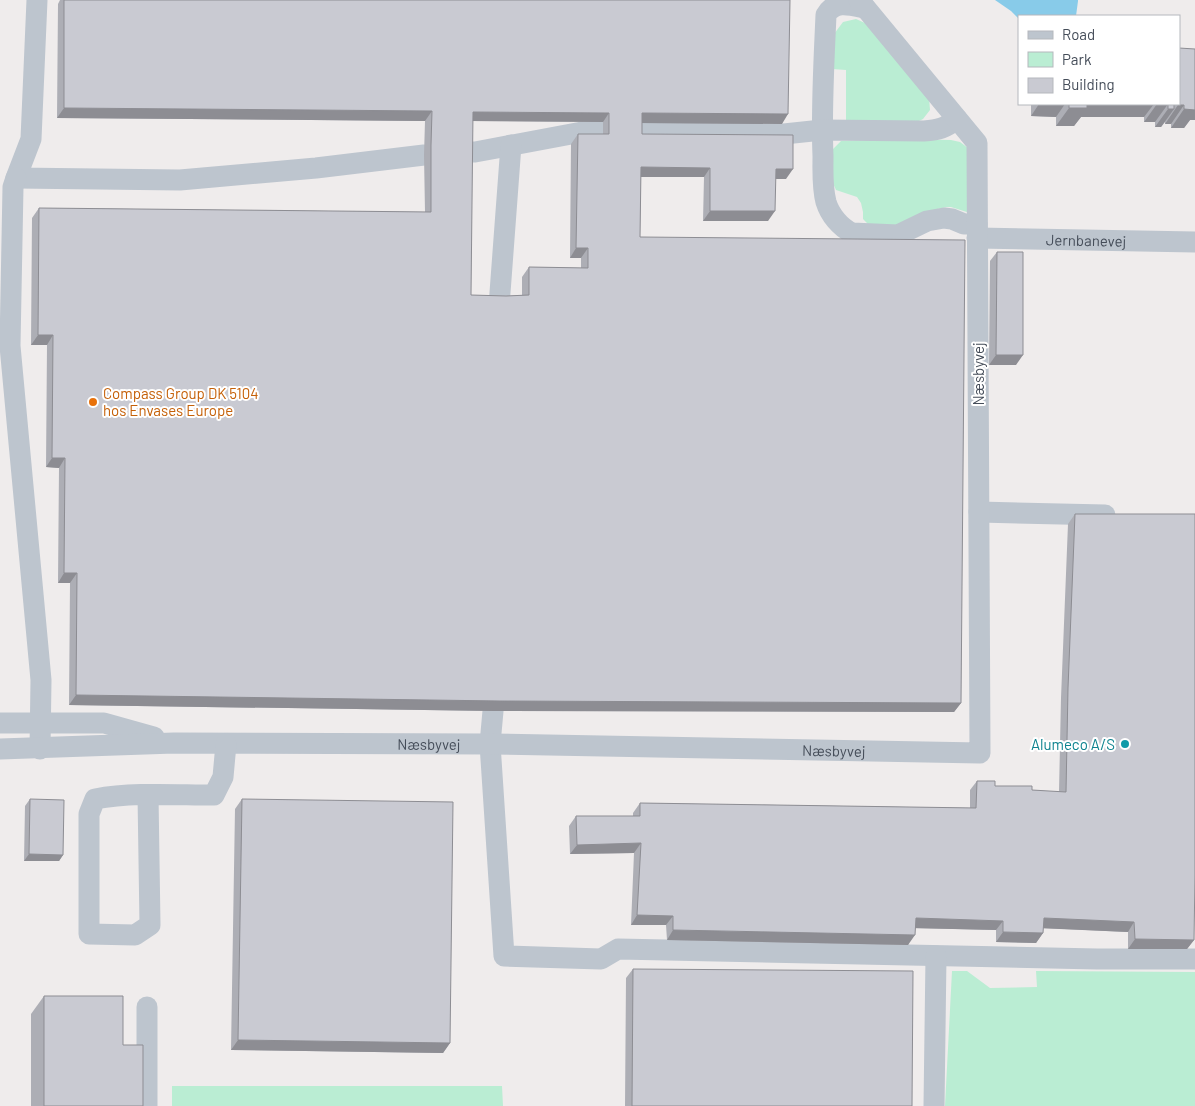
<svg xmlns="http://www.w3.org/2000/svg" width="1195" height="1106" viewBox="0 0 1195 1106" font-family="Barlow,sans-serif">
<style>
.green{fill:#baedd3}
.water{fill:#88cbe9}
.lines{fill:none;stroke-linecap:round;stroke-linejoin:round}
.minor{stroke:#bdc5ce;stroke-width:21}
.wall{fill:#adaeb5;fill-rule:evenodd}
.shaded-wall{fill:#8d8d93}
.building{fill:#c9cad2;stroke:#8d8d93;fill-rule:evenodd}
.food-dot{fill:#e8710a;stroke:#fff;stroke-width:2}
.culture-dot{fill:#0f9aa8;stroke:#fff;stroke-width:2}
.labels{text-anchor:middle;dominant-baseline:central;stroke-width:4;stroke-linejoin:round;paint-order:stroke}
.street-label{font-size:15px;fill:#454d59;stroke:#fff}
.food-label{font-size:15px;fill:#c56008;stroke:#fff;text-anchor:start}
.culture-label{font-size:15px;fill:#0d838f;stroke:#fff;text-anchor:end}
</style>
<rect width="100%" height="100%" fill="#efecec"/>
<!-- green -->
<path class="green" d="M 856,19 L 865,23 L 929,98 L 930,110 L 923,119 L 917,122 L 846,120 L 846,70 L 832,69 L 834,34 L 843,22 Z
M 901,139 L 951,140 L 960,142 L 968,148 L 970,213 L 951,207 L 947,207 L 937,209 L 903,227 L 868,224 L 863,219 L 863,212 L 861,203 L 857,197 L 836,190 L 832,181 L 832,150 L 841,141 Z
M 952,971 L 967,971 L 990,988 L 1037,987 L 1036,971 L 1195,972 L 1195,1106 L 945,1106 Z
M 172,1086 L 502,1086 L 503,1106 L 172,1106 Z"/>
<!-- water -->
<path class="water" d="M 995,0 L 1078,0 L 1078,1 L 1076,16 L 1019,16 L 1019,19 L 1011,11 Z"/>
<g class="lines">
<!-- minor -->
<g class="minor">
<path d="M 37,0 L 31,139 L 16,178 L 180,180 L 316,168 L 424,155"/>
<path d="M 865,8 C 850,5 834,0 826,15 C 824,62 821,109 823,156 C 823,171 822,187 826,202 C 830,215 840,227 852,233 L 898,235 L 927,221 L 944,218 L 952,219 L 964,224 L 977,224"/>
<path d="M 635,132 L 784,134 L 822,130 L 924,131 C 939,130 945,128 957,119"/>
<path d="M 465,152 L 475,152 L 582,132 L 603,132"/>
<path d="M 16,178 L 13,187 L 10,346 L 41,680 L 40,749"/>
<path id="s1" d="M 977,238 L 1195,242"/>
<path d="M 499,306 L 511,145"/>
<path d="M 979,512 L 1105,515"/>
<path d="M 493,711 L 490,744 L 504,956 L 601,959 L 618,949 L 1097,959 L 1195,959"/>
<path d="M 0,723 L 104,723 L 154,737"/>
<path id="s2" d="M 0,749 L 174,743 L 490,744 L 980,753 L 977,143 L 859,0"/>
<path d="M 148,795 L 150,925 L 135,935 L 89,934 L 89,814 L 95,799 C 134,792 175,795 214,795 L 223,777 L 226,744"/>
<path d="M 147,1106 L 147,1007"/>
<path d="M 934,1106 L 936,956"/>
</g>
</g>
<!-- wall -->
<path class="wall" d="M 60,0 L 790,0 L 782,124 L 642,123 L 642,134 L 786,179 L 775,179 L 768,221 L 703,221 L 704,177 L 641,177 L 640,237 L 961,703 L 954,712 L 493,711 L 69,705 L 70,583 L 58,583 L 59,468 L 46,467 L 47,345 L 31,345 L 32,218 L 39,208 L 425,212 L 424,155 L 425,121 L 57,118 L 58,4 ZM 472,121 L 603,122 L 603,134 L 578,134 L 571,144 L 570,258 L 581,258 L 581,268 L 529,267 L 522,277 L 522,295 L 506,296 L 471,295 Z
M 1195,49 L 1195,120 L 1190,120 L 1184,128 L 1171,128 L 1171,124 L 1165,124 L 1165,122 L 1161,127 L 1155,127 L 1155,122 L 1144,122 L 1144,117 L 1081,117 L 1074,126 L 1056,126 L 1056,117 L 1031,116 L 1031,104 L 1179,104 Z
M 997,252 L 1016,365 L 989,365 L 990,261 Z
M 1075,514 L 1194,940 L 1187,949 L 1128,949 L 1128,932 L 1043,928 L 1043,933 L 1036,943 L 996,942 L 996,930 L 915,928 L 908,945 L 667,940 L 666,925 L 631,925 L 634,853 L 570,854 L 569,826 L 576,816 L 633,816 L 633,813 L 640,803 L 970,808 L 970,790 L 977,781 L 995,786 L 1032,790 L 1059,792 L 1061,698 L 1068,524 Z
M 30,799 L 63,855 L 59,861 L 24,861 L 25,806 Z
M 242,799 L 450,1043 L 443,1053 L 231,1050 L 235,809 Z
M 633,969 L 912,1106 L 625,1106 L 626,978 Z
M 44,996 L 123,1045 L 143,1106 L 31,1106 L 31,1014 Z"/>
<!-- shaded-wall -->
<path class="shaded-wall" d="M 1039,104 L 1065,104 L 1056,117 L 1031,116 Z
M 1083,104 L 1154,104 L 1144,117 L 1081,117 L 1074,126 L 1056,126 L 1069,108 Z
M 1157,104 L 1168,104 L 1155,122 L 1144,122 Z
M 1195,104 L 1195,120 L 1190,120 L 1184,128 L 1171,128 L 1184,109 Z
M 1178,105 L 1184,105 L 1171,124 L 1165,124 Z
M 64,108 L 432,111 L 425,121 L 57,118 Z
M 1168,109 L 1174,109 L 1161,127 L 1155,127 Z
M 473,112 L 609,113 L 603,122 L 466,121 Z
M 642,113 L 788,114 L 782,124 L 635,123 Z
M 641,167 L 710,168 L 704,177 L 634,177 Z
M 776,169 L 793,169 L 786,179 L 769,179 Z
M 710,211 L 775,211 L 768,221 L 703,221 Z
M 576,248 L 588,248 L 581,258 L 570,258 Z
M 38,335 L 53,335 L 47,345 L 31,345 Z
M 996,355 L 1023,355 L 1016,365 L 989,365 Z
M 52,458 L 65,458 L 59,468 L 46,467 Z
M 64,573 L 77,573 L 70,583 L 58,583 Z
M 76,695 L 961,703 L 954,712 L 493,711 L 69,705 Z
M 641,843 L 634,853 L 570,854 L 577,845 Z
M 29,854 L 63,855 L 59,861 L 24,861 Z
M 637,915 L 673,916 L 666,925 L 631,925 Z
M 916,918 L 1003,921 L 996,930 L 909,928 Z
M 1044,918 L 1134,922 L 1128,932 L 1037,928 Z
M 673,930 L 915,935 L 908,945 L 667,940 Z
M 1003,932 L 1043,933 L 1036,943 L 996,942 Z
M 1135,939 L 1194,940 L 1187,949 L 1128,949 Z
M 238,1040 L 450,1043 L 443,1053 L 231,1050 Z"/>
<!-- building -->
<path class="building" d="M 64,0 L 790,0 L 788,114 L 642,113 L 642,134 L 793,135 L 793,169 L 776,169 L 775,211 L 710,211 L 710,168 L 641,167 L 640,237 L 965,240 L 961,703 L 500,701 L 76,695 L 77,573 L 64,573 L 65,458 L 52,458 L 53,335 L 38,335 L 39,208 L 431,212 L 431,145 L 432,111 L 64,108 ZM 473,112 L 609,113 L 609,134 L 578,134 L 576,248 L 588,248 L 588,268 L 529,267 L 529,295 L 506,296 L 471,295 Z
M 1179,48 L 1195,49 L 1195,110 L 1184,109 L 1184,105 L 1178,105 L 1178,104 L 1179,104 Z
M 1069,104 L 1087,104 L 1087,108 L 1069,108 Z
M 1168,104 L 1174,104 L 1174,109 L 1168,109 Z
M 997,252 L 1023,252 L 1023,355 L 996,355 Z
M 1075,514 L 1195,514 L 1195,875 L 1194,940 L 1135,939 L 1134,922 L 1044,918 L 1043,933 L 1003,932 L 1003,921 L 916,918 L 915,935 L 673,930 L 673,916 L 637,915 L 641,843 L 577,845 L 576,816 L 640,816 L 640,803 L 976,808 L 977,781 L 995,781 L 995,786 L 1032,786 L 1032,790 L 1066,792 L 1068,688 Z
M 30,799 L 64,800 L 63,855 L 29,854 Z
M 242,799 L 453,802 L 450,1043 L 238,1040 Z
M 633,969 L 913,971 L 912,1106 L 632,1106 Z
M 44,996 L 123,996 L 123,1045 L 143,1045 L 143,1106 L 44,1106 Z"/>
<!-- markers -->
<circle class="food-dot" cx="93" cy="402" r="5"/>
<circle class="culture-dot" cx="1125" cy="744" r="5"/>
<g class="labels">
<!-- street labels -->
<g class="street-label">
<text stroke="none"><textPath href="#s1" startOffset="109">Jernbanevej</textPath></text>
<text transform="translate(978 374) rotate(-90)">Næsbyvej</text>
<text stroke="none"><textPath href="#s2" startOffset="429">Næsbyvej</textPath></text>
<text stroke="none"><textPath href="#s2" startOffset="834">Næsbyvej</textPath></text>
</g>
<!-- food labels -->
<g class="food-label">
<text x="103" y="393">Compass Group DK 5104<tspan x="103" dy="17">hos Envases Europe</tspan></text>
</g>
<!-- culture labels -->
<g class="culture-label">
<text x="1115" y="744">Alumeco A/S</text>
</g>
</g>
<!-- legend -->
<rect x="1018" y="15" width="162" height="90" fill="#ffffff" stroke="#b5b8bd"/>
<rect x="1028" y="31" width="25" height="8" fill="#bdc5ce" stroke="#b5b8bd"/>
<text x="1062" y="40" font-size="15" fill="#454d59">Road</text>
<rect x="1028" y="52" width="25" height="15" fill="#baedd3" stroke="#b5b8bd"/>
<text x="1062" y="65" font-size="15" fill="#454d59">Park</text>
<rect x="1028" y="78" width="25" height="15" fill="#c9cad2" stroke="#b5b8bd"/>
<text x="1062" y="90" font-size="15" fill="#454d59">Building</text>
</svg>
